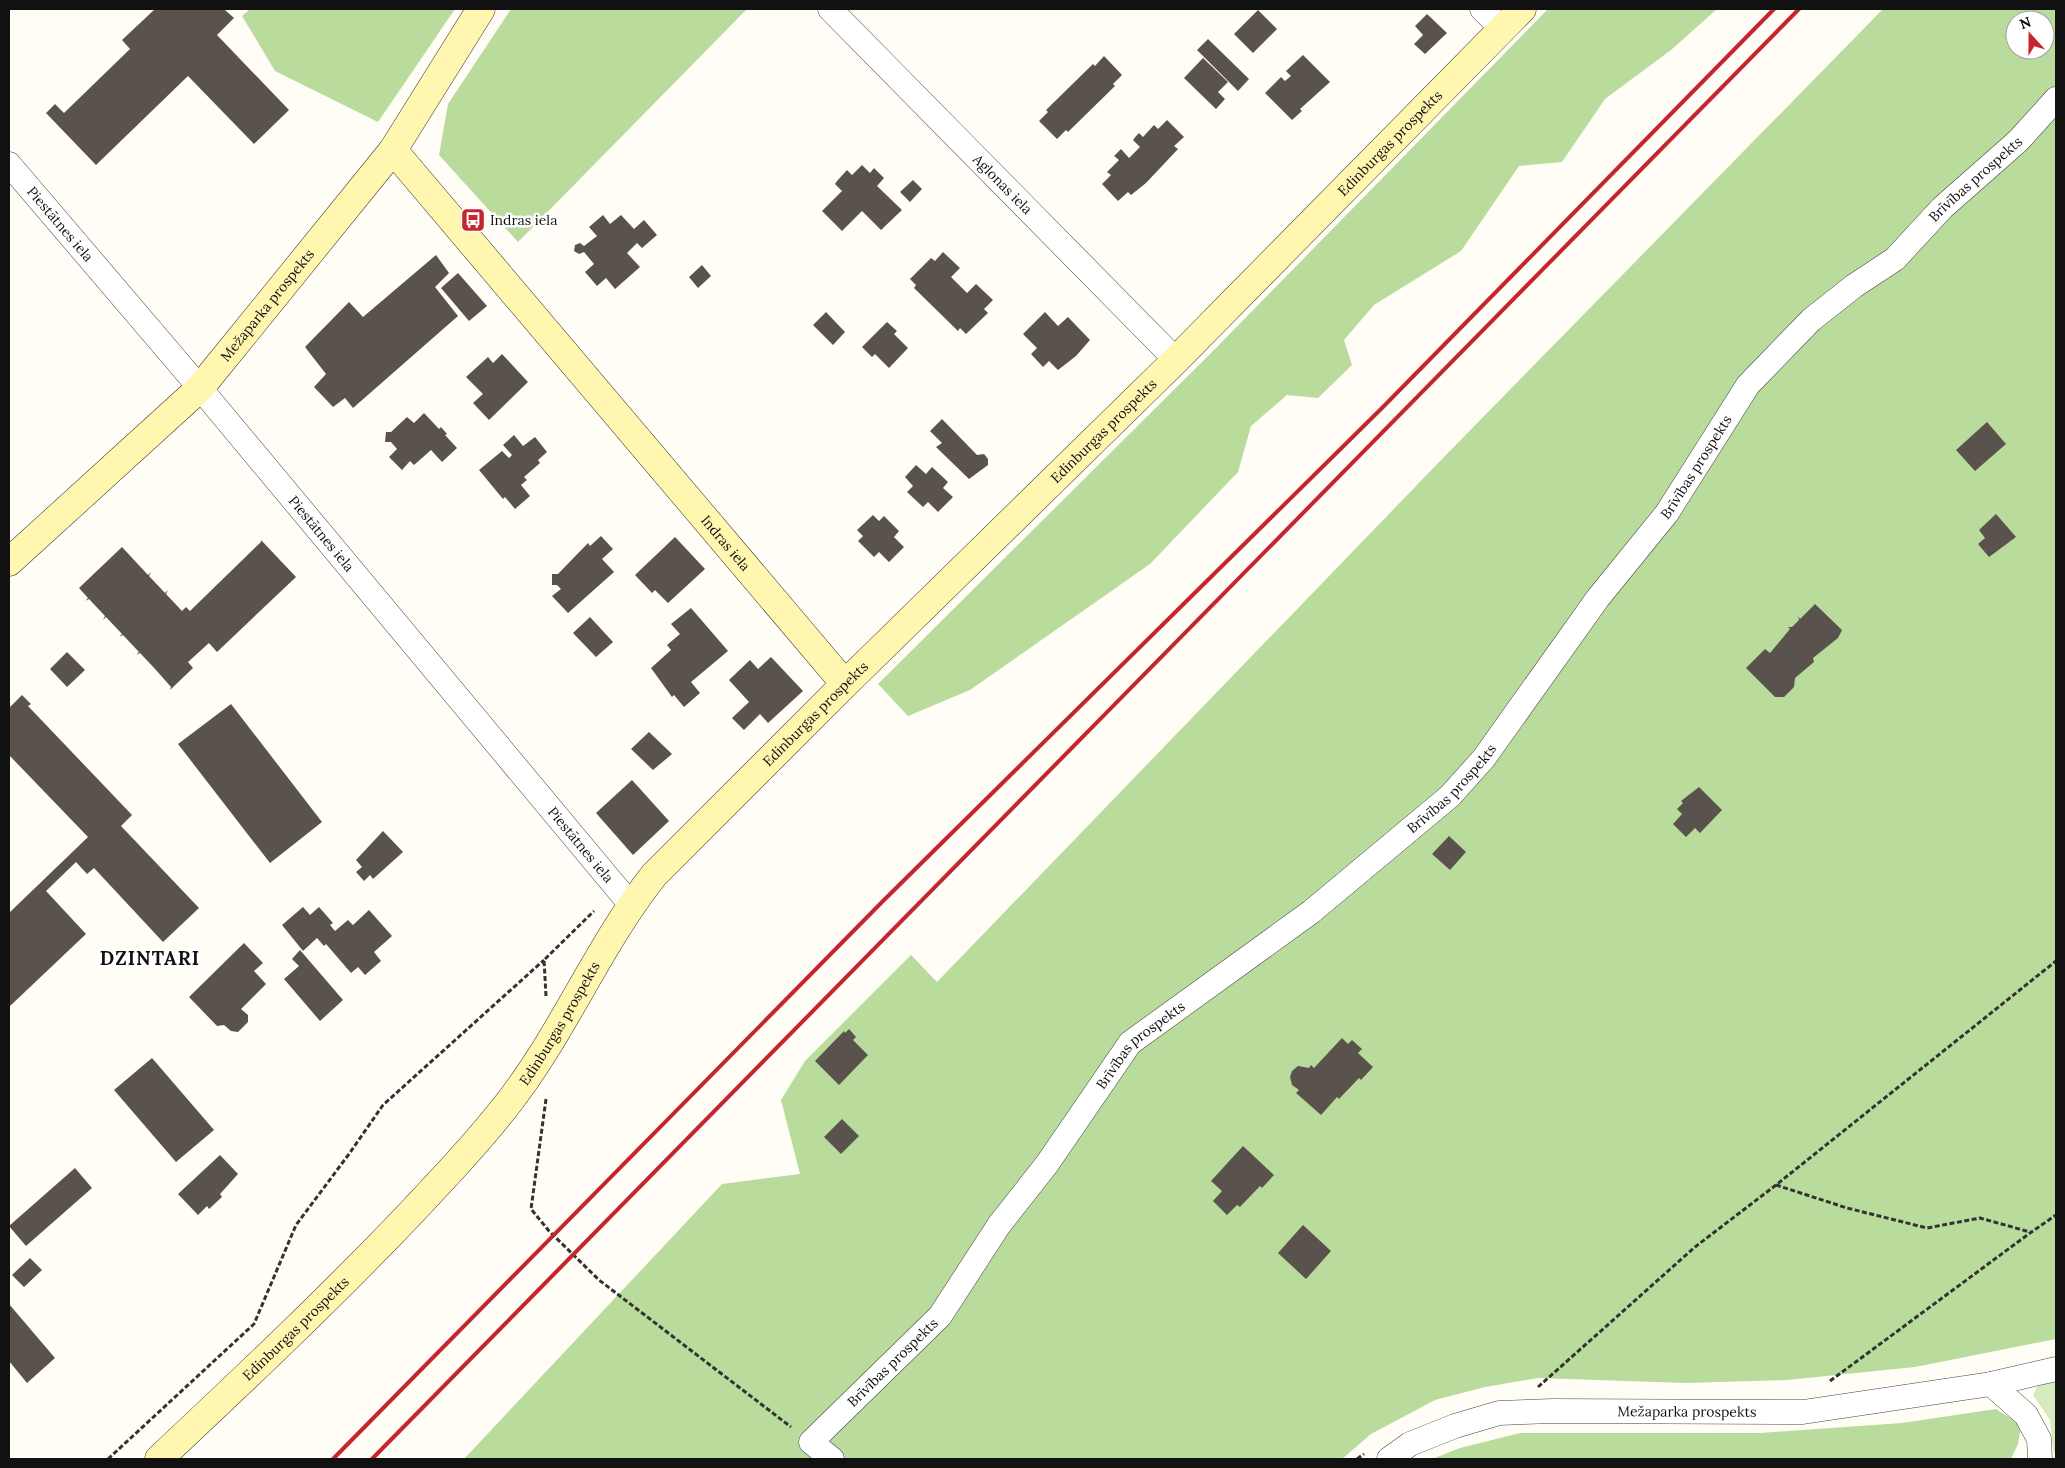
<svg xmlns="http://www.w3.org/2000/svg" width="2065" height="1468" viewBox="0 0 2065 1468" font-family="Lora,serif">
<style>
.green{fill:#d5ebbd}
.forest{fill:#b9dc9c;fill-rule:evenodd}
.building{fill:#5a524d}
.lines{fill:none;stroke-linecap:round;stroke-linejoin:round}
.street-casing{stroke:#444;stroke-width:25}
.secondary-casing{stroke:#333;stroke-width:29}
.path{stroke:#333;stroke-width:3;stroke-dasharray:5 2.5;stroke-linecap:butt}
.street{stroke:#fff;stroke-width:24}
.secondary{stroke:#fff6b0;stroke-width:28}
.rail{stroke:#c4262e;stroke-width:4}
.labels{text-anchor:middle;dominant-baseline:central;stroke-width:5;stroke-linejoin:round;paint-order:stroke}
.street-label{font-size:14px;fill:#111;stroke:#fff}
.poi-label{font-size:14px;fill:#111;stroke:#fff;text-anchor:start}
.district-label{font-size:19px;font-weight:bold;letter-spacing:1px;fill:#111;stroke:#fff}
</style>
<rect width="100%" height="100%" fill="#fffdf5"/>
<!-- green -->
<path class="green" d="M 2056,1378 L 2056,1458 L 2053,1449 L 2050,1420 L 2033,1395 L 2040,1381 Z"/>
<!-- forest -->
<path class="forest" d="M 250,9 L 455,9 L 378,122 L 275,71 L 242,16 Z
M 511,9 L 747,9 L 518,242 L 439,155 L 448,104 Z
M 1548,9 L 1717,9 L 1671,50 L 1605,99 L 1562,162 L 1519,166 L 1461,251 L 1374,305 L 1344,340 L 1352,365 L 1318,398 L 1287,395 L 1251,426 L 1238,472 L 1150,564 L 970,690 L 908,716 L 878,684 L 1215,349 Z
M 1883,9 L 2056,9 L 2056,1339 L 1915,1367 L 1787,1380 L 1685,1383 L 1538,1378 L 1485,1387 L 1435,1400 L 1371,1434 L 1342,1459 L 464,1459 L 722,1184 L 800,1174 L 781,1100 L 805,1061 L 911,955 L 937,982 L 1443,458 ZM 2015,20 L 2045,20 L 2045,50 L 2015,50 Z
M 1996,1409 L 2021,1425 L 2018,1444 L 2011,1459 L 1432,1459 L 1460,1448 L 1520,1433 L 1760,1433 L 1902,1423 Z"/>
<!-- building -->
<path class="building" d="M 155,9 L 227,9 L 225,10 L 234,18 L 217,35 L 289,110 L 254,144 L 188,76 L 96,165 L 46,113 L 55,104 L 64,113 L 130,49 L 122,40 Z
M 1258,10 L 1277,29 L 1253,53 L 1234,34 Z
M 1427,14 L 1447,33 L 1425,54 L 1414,44 L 1423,35 L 1415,26 Z
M 1208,39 L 1249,79 L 1238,91 L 1197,50 Z
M 1303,55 L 1330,82 L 1300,109 L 1302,111 L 1292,120 L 1265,93 L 1281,77 L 1285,81 L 1291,76 L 1286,71 Z
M 1104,56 L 1122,75 L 1113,84 L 1115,86 L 1068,132 L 1066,130 L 1057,139 L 1039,121 L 1048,112 L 1046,110 L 1093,64 L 1095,66 Z
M 1203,58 L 1228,82 L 1218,92 L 1225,99 L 1216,109 L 1184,78 Z
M 1167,120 L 1184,137 L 1174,146 L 1178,149 L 1146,183 L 1131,195 L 1128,192 L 1118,201 L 1102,184 L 1111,175 L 1107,172 L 1119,160 L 1114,156 L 1121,149 L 1129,158 L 1140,147 L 1133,140 L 1136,136 L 1139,133 L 1143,137 L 1154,125 L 1158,129 Z
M 862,165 L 870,173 L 874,168 L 884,178 L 877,186 L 902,210 L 881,230 L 862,211 L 842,231 L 822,211 L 842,191 L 835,184 L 837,181 L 847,170 L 852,175 Z
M 913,180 L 922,189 L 910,202 L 900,192 Z
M 603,215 L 610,224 L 621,215 L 634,229 L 644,220 L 657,235 L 642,248 L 637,243 L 627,253 L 640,267 L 615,289 L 606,278 L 597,286 L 585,272 L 594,264 L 584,252 L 579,254 L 574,251 L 575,245 L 580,243 L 584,246 L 597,236 L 589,227 Z
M 943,252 L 960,268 L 951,277 L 967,293 L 976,284 L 993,300 L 984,309 L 988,313 L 966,334 L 960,328 L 958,331 L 914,288 L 916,285 L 910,279 L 931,258 L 935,261 Z
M 436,255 L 449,273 L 435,287 L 458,316 L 353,408 L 345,398 L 333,407 L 314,387 L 326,374 L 305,347 L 349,302 L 363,317 Z
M 702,265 L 711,276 L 698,288 L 689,277 Z
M 458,273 L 487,306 L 469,321 L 441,288 Z
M 826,312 L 845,332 L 833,345 L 813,325 Z
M 1045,312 L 1058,326 L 1068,317 L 1090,340 L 1076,356 L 1058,370 L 1049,361 L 1043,367 L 1031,354 L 1037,348 L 1023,334 Z
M 887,322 L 897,331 L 894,334 L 908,348 L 889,368 L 875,354 L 872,357 L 862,347 Z
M 502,354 L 528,382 L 489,420 L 473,403 L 483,394 L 466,377 L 488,357 L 493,363 Z
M 424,413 L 439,429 L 441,427 L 447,434 L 445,435 L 457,448 L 442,462 L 431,450 L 414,465 L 410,461 L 402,470 L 389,457 L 397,449 L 391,442 L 385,442 L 386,432 L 391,432 L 407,417 L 414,423 Z
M 942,419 L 977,455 L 984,454 L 988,459 L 988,465 L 969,479 L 936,447 L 942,443 L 930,431 Z
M 1987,422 L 2006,444 L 1975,471 L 1956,450 Z
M 514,435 L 523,446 L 535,437 L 547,452 L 538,460 L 540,463 L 524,477 L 527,480 L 521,485 L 530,496 L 515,509 L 505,497 L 503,499 L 479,470 L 502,451 L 509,458 L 512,455 L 503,445 Z
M 916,465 L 926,474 L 932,467 L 948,482 L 943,488 L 953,497 L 938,512 L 928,502 L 923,507 L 907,492 L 913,486 L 905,477 Z
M 1996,514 L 2016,537 L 1989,557 L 1978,544 L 1985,538 L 1979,530 Z
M 873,515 L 879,521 L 884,516 L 899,531 L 894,537 L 904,547 L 889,562 L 879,552 L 874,557 L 858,541 L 863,536 L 857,530 Z
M 601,536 L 613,549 L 602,559 L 614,572 L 568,613 L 552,596 L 561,589 L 557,585 L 552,585 L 552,574 L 558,574 L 588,543 L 590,546 Z
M 675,537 L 705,569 L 668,603 L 655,590 L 652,593 L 635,575 Z
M 261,540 L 296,577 L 217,652 L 209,643 L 188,662 L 193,668 L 170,690 L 171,687 L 156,670 L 140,653 L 136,655 L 139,652 L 123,635 L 119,637 L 122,634 L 106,617 L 103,620 L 105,616 L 89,599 L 85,601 L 88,598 L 79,588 L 122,547 L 148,575 L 151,572 L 149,576 L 165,593 L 168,590 L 166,594 L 182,611 L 186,607 L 190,611 L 261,542 Z
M 1815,604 L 1842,630 L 1838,638 L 1813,658 L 1814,662 L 1795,678 L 1794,687 L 1784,697 L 1775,697 L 1746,668 L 1765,649 L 1770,653 L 1790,629 L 1788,627 L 1792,627 L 1799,620 L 1798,616 L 1800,619 Z
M 691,608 L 728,651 L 691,682 L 700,693 L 684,707 L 674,695 L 672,697 L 651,668 L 671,650 L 667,645 L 680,634 L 671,624 Z
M 590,617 L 613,642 L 596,657 L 573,633 Z
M 67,652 L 85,670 L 67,687 L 50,669 Z
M 771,657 L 803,691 L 768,723 L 760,714 L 744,730 L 732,718 L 749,702 L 729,680 L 750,660 L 758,669 Z
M 22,695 L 31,704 L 28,706 L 132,815 L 121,826 L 199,908 L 163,942 L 94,868 L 87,874 L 76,862 L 46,891 L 86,934 L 9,1007 L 9,913 L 88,837 L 9,755 L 9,708 Z
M 231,704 L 322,822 L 270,863 L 178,744 Z
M 649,732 L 672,754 L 653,770 L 631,749 Z
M 632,780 L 669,821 L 633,855 L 596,813 Z
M 1699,787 L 1722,810 L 1700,833 L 1695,828 L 1686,837 L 1673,824 L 1682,814 L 1677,809 L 1683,803 L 1681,801 Z
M 383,831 L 403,852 L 373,879 L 370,875 L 364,881 L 356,872 L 362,867 L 356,860 Z
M 1449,836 L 1466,852 L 1450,870 L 1432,854 Z
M 303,907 L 310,915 L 319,907 L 333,923 L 330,925 L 335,931 L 348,920 L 353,925 L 369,910 L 392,936 L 374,952 L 381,961 L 365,975 L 358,967 L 351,973 L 326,944 L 324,946 L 317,938 L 303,951 L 282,925 Z
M 244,943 L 263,963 L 254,971 L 266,984 L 241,1009 L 248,1015 L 248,1022 L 238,1032 L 231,1031 L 224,1025 L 217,1026 L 189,997 Z
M 300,950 L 343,1000 L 320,1021 L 284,979 L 299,966 L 292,959 Z
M 849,1029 L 856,1037 L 853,1040 L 868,1055 L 839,1085 L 815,1061 L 844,1031 L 845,1033 Z
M 1342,1038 L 1348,1044 L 1352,1040 L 1362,1049 L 1358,1053 L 1373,1067 L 1361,1080 L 1359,1078 L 1339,1099 L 1337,1097 L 1321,1115 L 1296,1093 L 1299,1090 L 1292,1085 L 1290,1077 L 1292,1071 L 1298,1066 L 1309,1068 L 1311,1065 L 1314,1068 Z
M 152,1058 L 214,1130 L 176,1162 L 114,1090 Z
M 842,1119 L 859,1136 L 841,1154 L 824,1137 Z
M 1243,1146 L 1274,1175 L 1262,1188 L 1260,1186 L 1240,1207 L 1237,1205 L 1227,1215 L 1213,1201 L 1222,1191 L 1211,1181 Z
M 220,1155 L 238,1174 L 220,1194 L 222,1197 L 209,1209 L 207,1206 L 198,1215 L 178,1194 Z
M 75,1168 L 92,1188 L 26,1246 L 9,1226 Z
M 1303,1225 L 1331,1251 L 1306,1279 L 1278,1253 Z
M 30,1258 L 42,1270 L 24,1287 L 12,1275 Z
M 9,1304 L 55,1358 L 27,1383 L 9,1361 Z"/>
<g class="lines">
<defs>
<g id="street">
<path id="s1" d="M 830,9 L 1176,360"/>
<path d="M 1482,9 L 1502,29"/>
<path id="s2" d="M 9,164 L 200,388 L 631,905"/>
<path d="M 1991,1384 L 2026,1415 L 2039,1439 L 2040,1459"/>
<path id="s3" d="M 832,1459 L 811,1442 L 940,1316 L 999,1225 L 1047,1164 L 1130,1043 L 1311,912 L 1450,796 L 1484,758 L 1598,598 L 1667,513 L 1748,385 L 1811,320 L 1854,286 L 1895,259 L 1942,208 L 2018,141 L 2056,99"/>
<path id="s4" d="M 1389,1459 L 1410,1444 L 1455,1426 L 1499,1413 L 1553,1411 L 1803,1412 L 1991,1384 L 2056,1369"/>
</g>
<g id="secondary">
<path id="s5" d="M 393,150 L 845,684"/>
<path id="s6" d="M 9,562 L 200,388 L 393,150 L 481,9"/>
<path id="s7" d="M 159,1459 C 243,1380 328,1300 408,1216 C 442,1180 476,1144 506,1106 C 563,1034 597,947 654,875 L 845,684 L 1176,360 L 1522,9"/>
</g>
</defs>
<!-- street casing -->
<use href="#street" class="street-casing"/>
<!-- secondary casing -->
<use href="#secondary" class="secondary-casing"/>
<!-- path -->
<path class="path" d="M 546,996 L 544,960 L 594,911
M 546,1099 L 531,1209 L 549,1231 L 599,1280 L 791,1427
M 1776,1185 L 1847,1208 L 1927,1228 L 1980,1218 L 2030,1232
M 1830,1381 L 2030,1233 L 2056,1215
M 1538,1387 L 1695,1247 L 1776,1185 L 2056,961
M 108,1459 L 254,1324 L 296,1225 L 349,1154 L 383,1105 L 544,960
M 1357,1459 L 1364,1454"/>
<!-- street -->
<use href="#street" class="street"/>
<!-- secondary -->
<use href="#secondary" class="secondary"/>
<!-- rail -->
<path class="rail" d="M 333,1459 L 883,901 L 1383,407 L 1774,9
M 372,1459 L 1799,9"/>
</g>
<!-- icons -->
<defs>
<symbol id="bus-square" viewBox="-11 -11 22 22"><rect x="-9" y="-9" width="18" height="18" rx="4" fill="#c4262e" stroke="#fff"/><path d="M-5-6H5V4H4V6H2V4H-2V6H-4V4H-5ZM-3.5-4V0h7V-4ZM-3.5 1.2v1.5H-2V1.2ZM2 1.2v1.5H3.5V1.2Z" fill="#fff"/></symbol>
</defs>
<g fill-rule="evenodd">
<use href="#bus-square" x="459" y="206" width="28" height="28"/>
</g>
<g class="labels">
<!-- street labels -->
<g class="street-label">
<text stroke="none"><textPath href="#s7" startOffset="1808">Edinburgas prospekts</textPath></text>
<text stroke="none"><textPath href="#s3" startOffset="1761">Brīvības prospekts</textPath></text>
<text stroke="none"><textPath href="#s1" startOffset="246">Aglonas iela</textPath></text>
<text stroke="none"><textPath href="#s2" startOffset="79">Piestātnes iela</textPath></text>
<text stroke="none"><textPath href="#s6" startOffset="365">Mežaparka prospekts</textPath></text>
<text stroke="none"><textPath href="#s7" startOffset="1402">Edinburgas prospekts</textPath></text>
<text stroke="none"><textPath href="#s3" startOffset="1356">Brīvības prospekts</textPath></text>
<text stroke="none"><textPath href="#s2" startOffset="484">Piestātnes iela</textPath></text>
<text stroke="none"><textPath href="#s5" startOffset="515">Indras iela</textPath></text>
<text stroke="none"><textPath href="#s7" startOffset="998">Edinburgas prospekts</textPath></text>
<text stroke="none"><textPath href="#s3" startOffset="951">Brīvības prospekts</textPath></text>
<text stroke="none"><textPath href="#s2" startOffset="889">Piestātnes iela</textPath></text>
<text stroke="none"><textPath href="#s7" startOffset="594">Edinburgas prospekts</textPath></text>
<text stroke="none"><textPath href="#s3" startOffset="546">Brīvības prospekts</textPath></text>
<text stroke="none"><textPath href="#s7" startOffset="189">Edinburgas prospekts</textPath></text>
<text stroke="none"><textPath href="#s3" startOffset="141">Brīvības prospekts</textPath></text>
<text stroke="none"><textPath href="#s4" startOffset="308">Mežaparka prospekts</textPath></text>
</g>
<!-- poi labels -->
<g class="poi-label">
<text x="490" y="220">Indras iela</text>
</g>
<!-- district labels -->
<g class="district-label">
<text x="150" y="958">DZINTARI</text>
</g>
</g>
<!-- border -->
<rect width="2065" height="1468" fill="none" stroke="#111111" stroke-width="20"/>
<!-- north arrow -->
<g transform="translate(2030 35) rotate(339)"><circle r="24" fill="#ffffff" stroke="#a0a0a0"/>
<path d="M0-4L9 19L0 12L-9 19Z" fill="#c4262e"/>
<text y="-8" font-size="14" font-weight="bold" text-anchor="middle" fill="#111111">N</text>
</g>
</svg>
